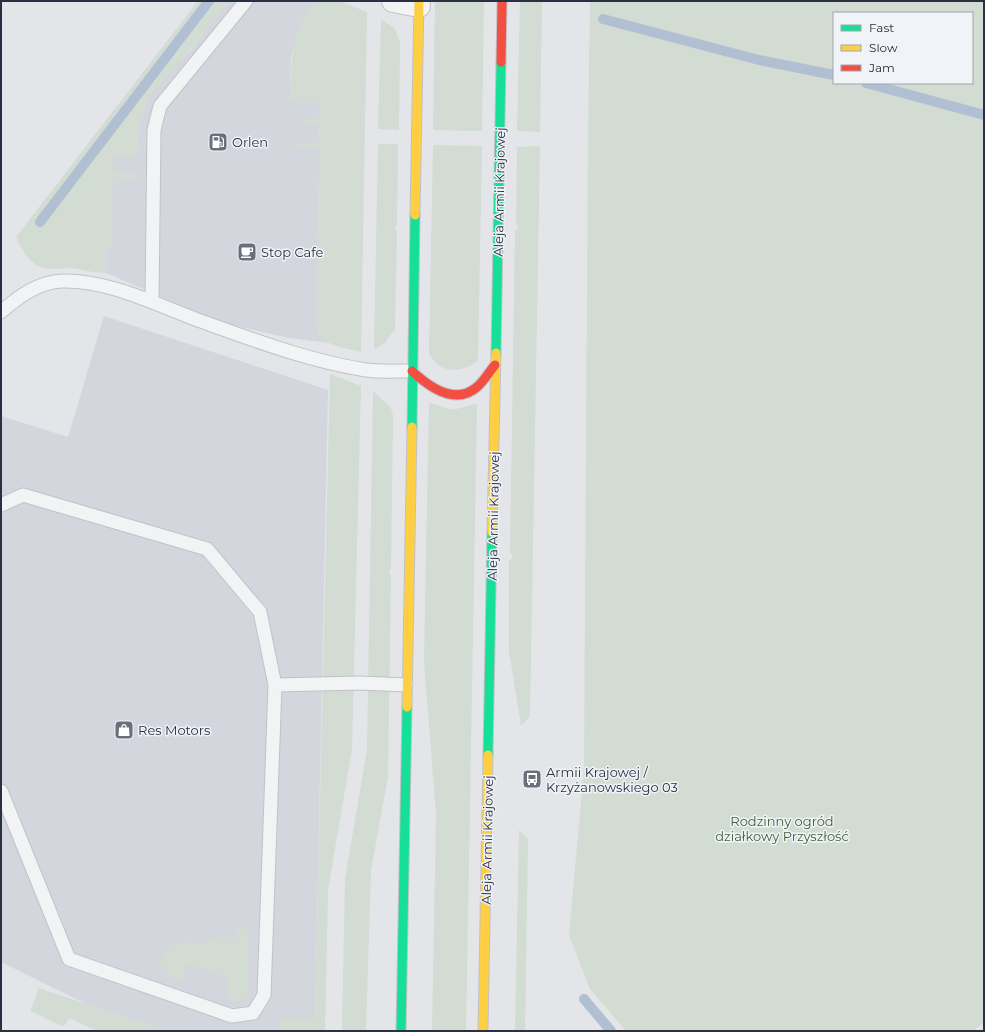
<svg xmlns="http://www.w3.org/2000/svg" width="985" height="1032" viewBox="0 0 985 1032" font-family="Montserrat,sans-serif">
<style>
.built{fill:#d3d6dd}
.green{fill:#d2dcd3;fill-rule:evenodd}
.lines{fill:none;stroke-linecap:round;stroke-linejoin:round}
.stream{stroke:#b1bfd3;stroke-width:10}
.lane-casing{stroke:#c0c2c6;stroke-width:15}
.street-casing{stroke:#c0c2c6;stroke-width:24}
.fast-casing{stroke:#bfc2c6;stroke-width:11}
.slow-casing{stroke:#bfc2c6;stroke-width:11}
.jam-casing{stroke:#bfc2c6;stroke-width:11}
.lane{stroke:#f2f3f5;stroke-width:13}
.street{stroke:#f2f3f5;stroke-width:22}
.fast{stroke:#16e098;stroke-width:9}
.slow{stroke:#ffcf43;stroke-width:9}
.jam{stroke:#f24e42;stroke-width:9}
.labels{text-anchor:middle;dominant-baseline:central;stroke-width:3;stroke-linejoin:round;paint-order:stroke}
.poi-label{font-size:13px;fill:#293042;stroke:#f0f3f7;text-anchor:start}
.street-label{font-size:13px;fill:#293042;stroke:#f0f3f7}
.park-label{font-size:13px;fill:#3b5e36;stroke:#f0f3f7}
</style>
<rect width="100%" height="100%" fill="#e3e5e8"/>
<!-- built -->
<path class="built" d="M 230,1 L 315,1 L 307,13 L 293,50 L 291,58 L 290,98 L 292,101 L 320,102 L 317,325 L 318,332 L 329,343 L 289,338 L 219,322 L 106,273 L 106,249 L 111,248 L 113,157 L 132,157 L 137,150 L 139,125 L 148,97 L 158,83 L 188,53 L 204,34 L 202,32 Z
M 104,316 L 328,390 L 315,1018 L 283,1018 L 279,1031 L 141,1031 L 1,962 L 1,416 L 68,437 Z"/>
<!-- green -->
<path class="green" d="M 198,1 L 230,1 L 202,32 L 204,34 L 148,97 L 139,125 L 137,150 L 135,157 L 113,157 L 113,173 L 135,174 L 137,177 L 137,179 L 113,178 L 111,249 L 106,249 L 106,273 C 93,273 81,269 69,268 C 63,268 58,269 53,269 C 32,269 24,254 16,237 Z
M 315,1 L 339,1 L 367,12 L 361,352 C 343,347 320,347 317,325 L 319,148 L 298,148 L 295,144 L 319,143 L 320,124 L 306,125 L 303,123 L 304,120 L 320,119 L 320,102 L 292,101 L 290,98 C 291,63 291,30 315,1 Z
M 435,1 L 484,1 L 482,131 L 433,130 Z
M 520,1 L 542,1 L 540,132 L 517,131 Z
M 590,1 L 984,1 L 984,1023 L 972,1031 L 626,1031 L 590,989 L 569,935 L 584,769 L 588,138 ZM 834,13 L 972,13 L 972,83 L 834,83 Z
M 381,19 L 395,29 L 400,42 L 399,130 L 378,129 Z
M 378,144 L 398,144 L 397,224 L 395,228 L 395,231 L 397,231 L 395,329 L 385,343 L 374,349 Z
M 433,145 L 482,146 L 478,360 C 461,374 441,374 429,354 Z
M 540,146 L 530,716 L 521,726 L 509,651 L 509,560 L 512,559 L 512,556 L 510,552 L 515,230 L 518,230 L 518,227 L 516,223 L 517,147 Z
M 330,374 L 361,386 L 352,749 L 328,890 L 325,1031 L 270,1031 L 278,1027 L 279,1022 L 283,1018 L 315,1018 Z
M 373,391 L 391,408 L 393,416 L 391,567 L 389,574 L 391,575 L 388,777 L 371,870 L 366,1031 L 342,1031 L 345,879 L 367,750 Z
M 429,403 C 435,403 443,408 450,409 C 460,410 467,405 476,404 L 477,406 L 466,1031 L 432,1031 L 436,814 L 424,662 Z
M 519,830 L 528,839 L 525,1031 L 515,1031 Z
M 238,923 L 249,933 L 248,994 L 243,1001 L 235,1002 L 226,994 L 230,978 L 187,964 L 181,980 L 175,981 L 160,965 C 165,937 185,943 208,943 L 209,938 L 238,937 Z
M 39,988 L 53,993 L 169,1031 L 97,1031 L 69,1018 L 65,1025 L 62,1026 L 30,1011 Z"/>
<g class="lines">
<!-- stream -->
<path class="stream" d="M 603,19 L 759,60 L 834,75
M 866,83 L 984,115
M 40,222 L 209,1
M 584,999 L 611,1031"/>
<defs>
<path id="lane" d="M 152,302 L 154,130 L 160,106 L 246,1
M 1,312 C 18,297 38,282 62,281 C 108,280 153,303 195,319 C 251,339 308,361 366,370 C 381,372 397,371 412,371
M 1,505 L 23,495 L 207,549 L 260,612 L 275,685 L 264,995 L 253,1013 L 232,1016 L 69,959 L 1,791
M 275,685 L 360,683 L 406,685"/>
<path id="street" d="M 393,1 L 419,6"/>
<path id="fast" d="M 496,353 L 501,62
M 412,427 L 415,215
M 488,755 L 492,532
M 401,1031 L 407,707"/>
<path id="slow" d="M 415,215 L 419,1
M 492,532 L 496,353
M 407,707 L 412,427
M 483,1031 L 488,755"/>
<path id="jam" d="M 501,62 L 502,1
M 412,371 C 429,387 455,406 477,387 C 484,381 489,372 495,365"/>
</defs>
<!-- lane casing -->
<use href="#lane" class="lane-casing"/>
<!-- street casing -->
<use href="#street" class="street-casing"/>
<!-- fast casing -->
<use href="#fast" class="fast-casing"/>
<!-- slow casing -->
<use href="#slow" class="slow-casing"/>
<!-- jam casing -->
<use href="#jam" class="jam-casing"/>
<!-- lane -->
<use href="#lane" class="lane"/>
<!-- street -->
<use href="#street" class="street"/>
<!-- fast -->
<use href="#fast" class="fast"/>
<!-- slow -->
<use href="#slow" class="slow"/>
<!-- jam -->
<use href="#jam" class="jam"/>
</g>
<!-- icons -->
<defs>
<symbol id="fuel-square" viewBox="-11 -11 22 22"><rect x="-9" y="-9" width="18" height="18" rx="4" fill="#6a6f7c" stroke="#f0f3f7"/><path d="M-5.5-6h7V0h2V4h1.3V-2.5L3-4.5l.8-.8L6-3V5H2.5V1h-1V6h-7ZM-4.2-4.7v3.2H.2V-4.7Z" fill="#fff"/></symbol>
<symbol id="cafe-square" viewBox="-11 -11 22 22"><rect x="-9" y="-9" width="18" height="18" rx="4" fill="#6a6f7c" stroke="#f0f3f7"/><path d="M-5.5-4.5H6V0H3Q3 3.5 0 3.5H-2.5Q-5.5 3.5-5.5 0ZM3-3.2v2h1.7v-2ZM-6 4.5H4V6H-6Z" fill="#fff"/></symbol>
<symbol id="shop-square" viewBox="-11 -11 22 22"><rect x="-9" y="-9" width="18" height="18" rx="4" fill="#6a6f7c" stroke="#f0f3f7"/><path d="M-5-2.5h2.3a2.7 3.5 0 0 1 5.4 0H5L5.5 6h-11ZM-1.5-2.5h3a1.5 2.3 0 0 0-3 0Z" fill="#fff"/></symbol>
<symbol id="bus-square" viewBox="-11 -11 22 22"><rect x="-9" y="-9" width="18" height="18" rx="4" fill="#6a6f7c" stroke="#f0f3f7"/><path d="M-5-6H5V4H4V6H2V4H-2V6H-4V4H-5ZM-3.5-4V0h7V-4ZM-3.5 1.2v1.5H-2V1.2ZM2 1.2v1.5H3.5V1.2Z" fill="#fff"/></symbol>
</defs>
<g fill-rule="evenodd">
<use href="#fuel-square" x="207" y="131" width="22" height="22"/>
<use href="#cafe-square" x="236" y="241" width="22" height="22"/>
<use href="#shop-square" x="113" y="719" width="22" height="22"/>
<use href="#bus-square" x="521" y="768" width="22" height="22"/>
</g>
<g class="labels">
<!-- poi labels -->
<g class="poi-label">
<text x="232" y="142">Orlen</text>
<text x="261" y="252">Stop Cafe</text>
<text x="138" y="730">Res Motors</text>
<text x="546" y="772">Armii Krajowej /<tspan x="546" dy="15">Krzyżanowskiego 03</tspan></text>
</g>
<!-- street labels -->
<g class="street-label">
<text transform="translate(499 192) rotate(-89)">Aleja Armii Krajowej</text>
<text transform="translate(493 516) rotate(-89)">Aleja Armii Krajowej</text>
<text transform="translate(487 840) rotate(-89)">Aleja Armii Krajowej</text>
</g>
<!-- park labels -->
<g class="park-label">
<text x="782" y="821">Rodzinny ogród<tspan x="782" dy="15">działkowy Przyszłość</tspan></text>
</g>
</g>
<!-- border -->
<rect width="985" height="1032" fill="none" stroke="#293042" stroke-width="4"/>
<!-- legend -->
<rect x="833" y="12" width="140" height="72" fill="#f0f3f7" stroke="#a0a5af"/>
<rect x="841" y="25" width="20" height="6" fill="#16e098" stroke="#a0a5af"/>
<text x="869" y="32" font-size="12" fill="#293042">Fast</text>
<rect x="841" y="45" width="20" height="6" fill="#ffcf43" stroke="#a0a5af"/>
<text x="869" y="52" font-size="12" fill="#293042">Slow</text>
<rect x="841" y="65" width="20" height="6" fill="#f24e42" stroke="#a0a5af"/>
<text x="869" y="72" font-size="12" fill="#293042">Jam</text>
</svg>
